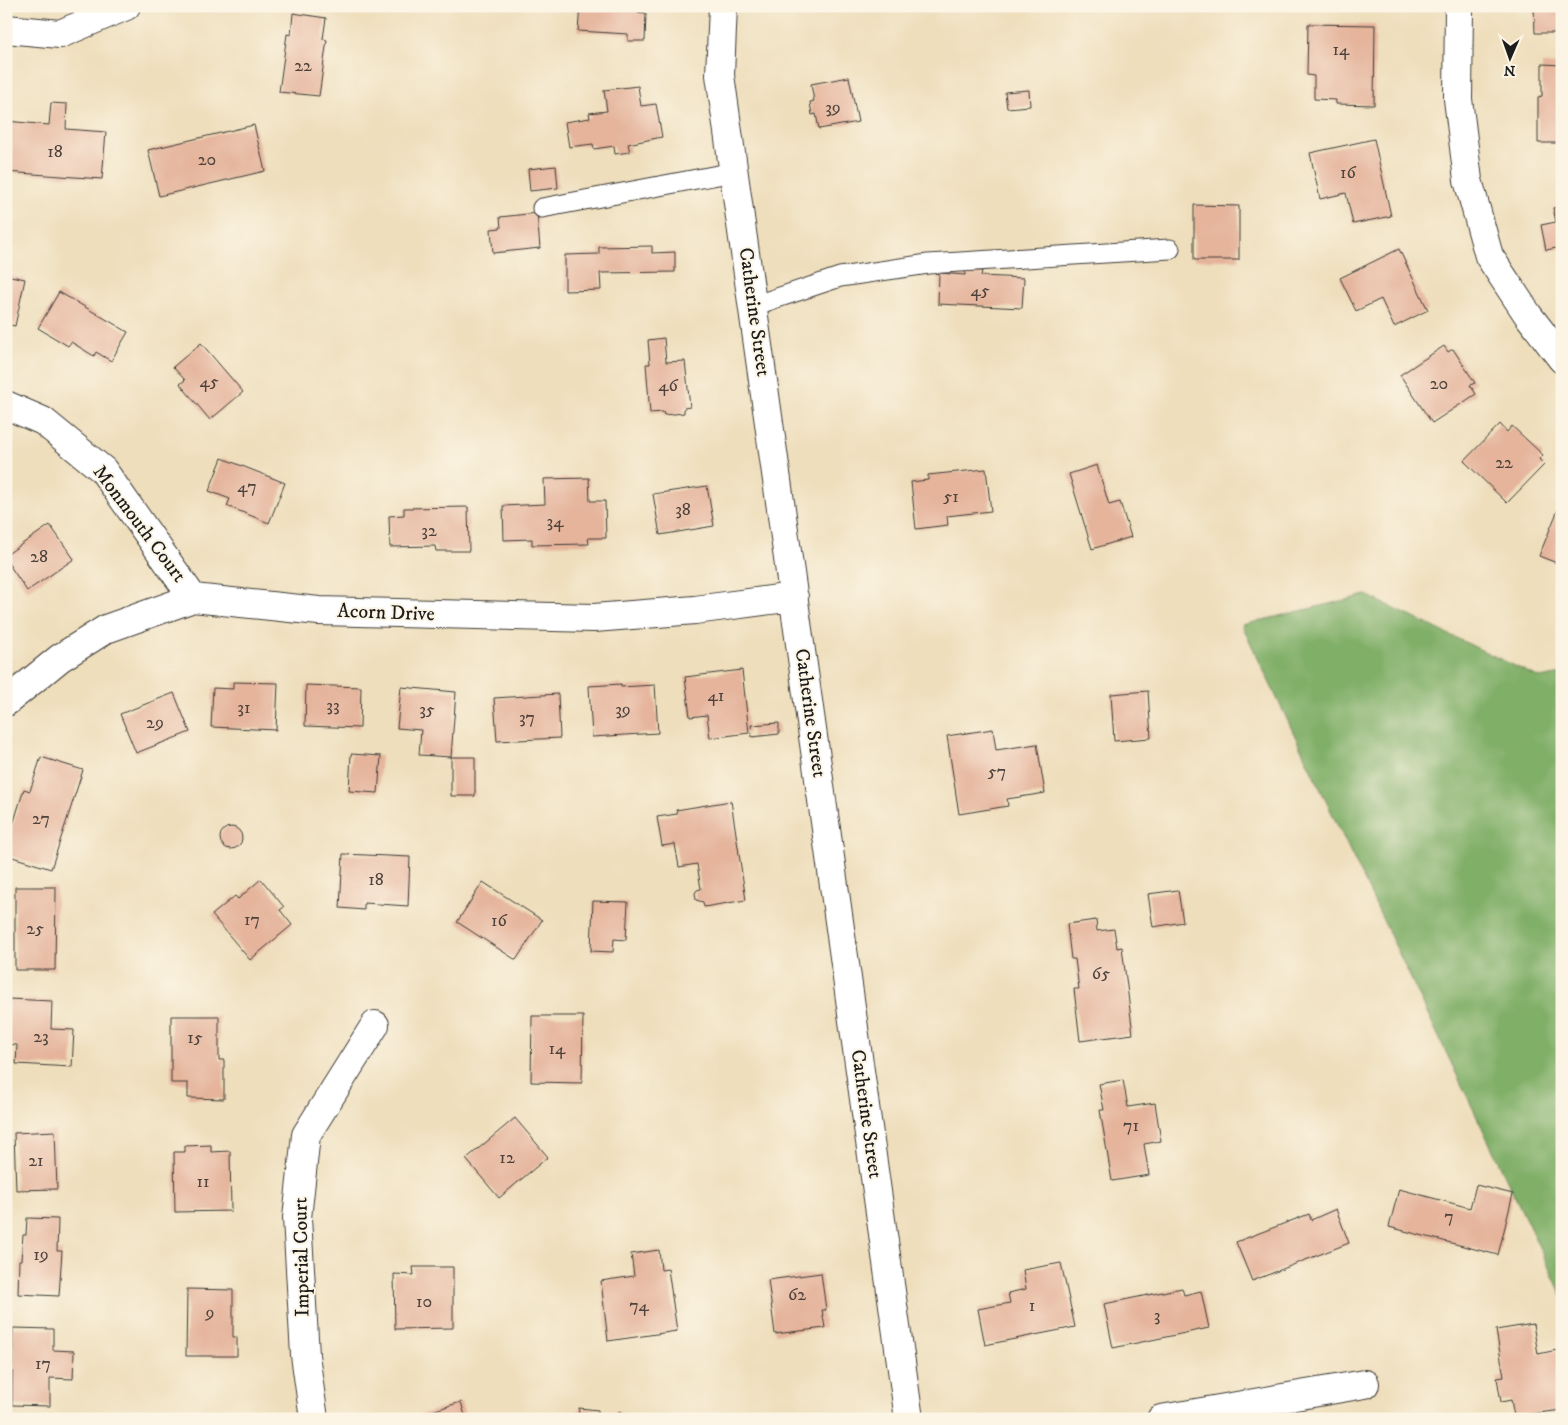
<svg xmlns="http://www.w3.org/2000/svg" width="1568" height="1425" viewBox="0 0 1568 1425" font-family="'IM FELL DW Pica',serif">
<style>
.forest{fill:#80af68;stroke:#4e6642}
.building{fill:#e5b49b}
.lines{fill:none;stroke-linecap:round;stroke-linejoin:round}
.lane-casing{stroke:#3c3934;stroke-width:21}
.street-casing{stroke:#3c3934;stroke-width:30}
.lane{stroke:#fff;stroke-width:19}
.street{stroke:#fff;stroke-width:28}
.labels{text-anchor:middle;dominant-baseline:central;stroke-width:4;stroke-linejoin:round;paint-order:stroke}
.number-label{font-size:18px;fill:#4e423c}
.street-label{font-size:20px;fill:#1c1c1c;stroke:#fcf5e5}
</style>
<rect width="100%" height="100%" fill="#fcf5e5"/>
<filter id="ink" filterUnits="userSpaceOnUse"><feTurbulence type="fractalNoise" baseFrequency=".02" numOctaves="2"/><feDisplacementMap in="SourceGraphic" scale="10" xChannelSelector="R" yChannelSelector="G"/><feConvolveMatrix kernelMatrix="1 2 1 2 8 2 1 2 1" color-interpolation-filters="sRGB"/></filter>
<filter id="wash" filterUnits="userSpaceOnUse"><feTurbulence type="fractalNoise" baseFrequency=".0096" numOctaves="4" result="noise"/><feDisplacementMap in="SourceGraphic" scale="20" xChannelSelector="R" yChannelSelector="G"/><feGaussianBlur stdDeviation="1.12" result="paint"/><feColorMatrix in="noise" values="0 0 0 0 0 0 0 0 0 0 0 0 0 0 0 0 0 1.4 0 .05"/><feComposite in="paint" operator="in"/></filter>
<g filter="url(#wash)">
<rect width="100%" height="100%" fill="#eedebc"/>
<!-- forest -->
<path class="forest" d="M 1366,595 L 1540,678 L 1562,674 L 1562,1295 L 1242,625 Z"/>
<g id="blocks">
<!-- building -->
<path class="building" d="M 580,6 L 635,6 L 635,12 L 646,13 L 645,41 L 628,41 L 628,34 L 578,31 Z
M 1534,6 L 1562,6 L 1562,33 L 1535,33 Z
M 293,13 L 326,18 L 323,39 L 327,40 L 319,96 L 279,92 L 287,34 L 291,35 Z
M 1308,24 L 1375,25 L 1374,105 L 1336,104 L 1336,100 L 1314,99 L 1314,76 L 1307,75 Z
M 1542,64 L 1562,65 L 1562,143 L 1538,143 L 1538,97 L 1542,96 Z
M 849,77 L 858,122 L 819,129 L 816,114 L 812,115 L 810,102 L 814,101 L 811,84 Z
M 638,86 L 641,106 L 656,104 L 662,137 L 628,144 L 630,152 L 615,154 L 614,146 L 594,149 L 593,144 L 569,147 L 565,122 L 590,118 L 589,113 L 607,111 L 604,90 Z
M 1029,90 L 1030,106 L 1007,108 L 1005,92 Z
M 51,103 L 67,104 L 66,129 L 106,132 L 102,179 L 6,172 L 6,121 L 49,125 Z
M 254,125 L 265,171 L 159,196 L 148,150 Z
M 1374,139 L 1391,216 L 1353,224 L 1346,193 L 1320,199 L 1310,153 Z
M 556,166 L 558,188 L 530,191 L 528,169 Z
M 1194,205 L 1239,206 L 1239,260 L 1194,260 Z
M 1562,206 L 1562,247 L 1546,250 L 1541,225 L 1556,222 L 1553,208 Z
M 537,213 L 540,248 L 493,253 L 491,229 L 501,228 L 500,217 Z
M 652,246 L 652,253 L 675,252 L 675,272 L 600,273 L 601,290 L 565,291 L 565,255 L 599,254 L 599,247 Z
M 1399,249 L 1428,310 L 1394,327 L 1381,299 L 1356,311 L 1340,278 Z
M 965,270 L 982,271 L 981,276 L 1024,278 L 1022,308 L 938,304 L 939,273 L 965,275 Z
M 6,275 L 25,279 L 15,326 L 6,324 Z
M 59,292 L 128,332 L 111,361 L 96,352 L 94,356 L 71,342 L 68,346 L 38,328 Z
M 664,338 L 666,362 L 685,361 L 690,407 L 684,408 L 684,413 L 664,415 L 663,412 L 650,413 L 646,364 L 650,364 L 648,340 Z
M 201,343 L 243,392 L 210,420 L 180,384 L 185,380 L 173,367 Z
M 1444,346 L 1448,352 L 1453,349 L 1475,383 L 1470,385 L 1476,394 L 1432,423 L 1400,375 Z
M 1500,424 L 1507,432 L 1512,426 L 1543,455 L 1539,459 L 1544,465 L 1507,503 L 1464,461 Z
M 222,458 L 285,483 L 269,523 L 227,506 L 230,499 L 209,491 Z
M 1097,465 L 1109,505 L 1120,502 L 1131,537 L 1092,549 L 1069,474 Z
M 986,469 L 991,511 L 947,516 L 948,525 L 916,529 L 911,482 L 928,480 L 928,475 Z
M 589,478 L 590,501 L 605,501 L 606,538 L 588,538 L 589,544 L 532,545 L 532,539 L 504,540 L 503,506 L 545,504 L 544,479 Z
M 707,486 L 714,526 L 660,535 L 653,494 Z
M 1562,500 L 1562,565 L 1539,556 Z
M 468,507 L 469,551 L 436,551 L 435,546 L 390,547 L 389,516 L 404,515 L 404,508 Z
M 50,525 L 74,559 L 27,591 L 6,560 L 6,555 Z
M 742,670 L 749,733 L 710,738 L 707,715 L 690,717 L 685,677 Z
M 233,682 L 278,683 L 276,730 L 211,727 L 213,688 L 233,689 Z
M 621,684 L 621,687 L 655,685 L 658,733 L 592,737 L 589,686 Z
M 306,685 L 361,687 L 360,728 L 305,726 Z
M 401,687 L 456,692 L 451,757 L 419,755 L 421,730 L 397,728 Z
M 1148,691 L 1151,738 L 1114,741 L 1111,694 Z
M 174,693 L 190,732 L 136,753 L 120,714 Z
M 558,694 L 560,738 L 497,741 L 494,698 Z
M 779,723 L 779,734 L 752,737 L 751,725 Z
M 993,729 L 996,750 L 1037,744 L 1045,793 L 1007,799 L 1008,806 L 959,814 L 947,736 Z
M 351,754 L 381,756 L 378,793 L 349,791 Z
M 41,757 L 83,770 L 51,869 L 6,855 L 6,847 L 24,789 L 30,791 Z
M 451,757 L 475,757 L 475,796 L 451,796 Z
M 731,801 L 746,900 L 704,907 L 703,902 L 696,900 L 695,893 L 697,890 L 701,889 L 697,864 L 679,867 L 675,844 L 662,846 L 657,817 L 677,814 L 676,810 Z
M220 838a11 11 0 1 1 22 0a11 11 0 1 1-22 0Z
M 343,854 L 410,857 L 408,906 L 364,903 L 364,910 L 340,908 Z
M 261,879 L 284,907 L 280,910 L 292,925 L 250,960 L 212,915 L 235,896 L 238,899 Z
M 483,882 L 542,920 L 516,960 L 457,922 Z
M 15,887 L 56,887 L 55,970 L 15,970 Z
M 1178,890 L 1183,922 L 1153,927 L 1148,894 Z
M 593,901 L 628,902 L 626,940 L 614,939 L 613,952 L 591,951 Z
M 1096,920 L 1097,931 L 1114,929 L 1117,948 L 1122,947 L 1133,1034 L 1080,1041 L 1074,989 L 1079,989 L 1075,959 L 1071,959 L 1067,924 Z
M 9,999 L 52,1001 L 51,1029 L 74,1030 L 72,1067 L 16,1064 L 17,1045 L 7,1044 Z
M 171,1016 L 219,1016 L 219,1060 L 224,1060 L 224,1099 L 188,1098 L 188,1083 L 171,1083 Z
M 532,1016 L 583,1016 L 582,1083 L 531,1082 Z
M 1123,1080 L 1128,1107 L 1155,1103 L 1161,1141 L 1144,1144 L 1149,1175 L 1112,1181 L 1100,1110 L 1104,1110 L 1099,1084 Z
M 515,1118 L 548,1157 L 499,1198 L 466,1159 Z
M 55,1131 L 57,1189 L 16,1190 L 14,1133 Z
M 211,1145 L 211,1152 L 230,1151 L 231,1211 L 175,1212 L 174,1152 L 185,1152 L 185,1146 Z
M 1476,1185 L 1513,1194 L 1498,1255 L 1389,1227 L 1399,1189 L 1470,1208 Z
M 1336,1209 L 1349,1243 L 1252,1281 L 1236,1242 L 1309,1214 L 1311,1220 Z
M 27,1218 L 58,1219 L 57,1251 L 62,1251 L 59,1296 L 18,1294 L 19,1260 L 21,1260 L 23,1235 L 26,1235 Z
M 659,1250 L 661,1270 L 668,1269 L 677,1331 L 608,1341 L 601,1281 L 634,1276 L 631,1254 Z
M 1061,1263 L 1075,1327 L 985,1345 L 978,1309 L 1010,1303 L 1008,1293 L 1026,1289 L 1023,1270 Z
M 413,1267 L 453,1267 L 453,1328 L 395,1329 L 394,1274 L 414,1275 Z
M 821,1273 L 826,1310 L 822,1310 L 825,1328 L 775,1334 L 768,1280 Z
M 1182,1288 L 1184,1295 L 1201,1291 L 1209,1328 L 1113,1348 L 1104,1304 Z
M 187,1289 L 233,1290 L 233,1337 L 237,1337 L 237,1356 L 186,1356 Z
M 1533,1324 L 1538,1354 L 1562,1349 L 1562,1410 L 1514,1416 L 1511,1400 L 1501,1402 L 1497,1378 L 1504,1377 L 1496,1330 Z
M 13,1328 L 53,1329 L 53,1350 L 74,1351 L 73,1379 L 50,1378 L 50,1406 L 12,1405 Z
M 461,1402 L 466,1419 L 413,1419 L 413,1417 Z
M 579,1408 L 598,1410 L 598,1419 L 578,1419 Z
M 620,1411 L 623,1419 L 606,1419 Z"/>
</g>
</g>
<g filter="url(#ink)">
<use href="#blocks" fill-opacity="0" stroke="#3c3934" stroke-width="1"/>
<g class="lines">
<defs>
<path id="lane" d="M 542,208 L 734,172
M 753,306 L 840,277 L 928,264 L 1170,249"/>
<path id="street" d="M 723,6 L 720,75 L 909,1419
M 1459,6 L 1458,99 L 1468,180 L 1489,256 L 1528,315 L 1562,359
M 6,29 L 60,34 L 126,6
M 6,405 L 43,421 L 103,470 L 193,598
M 6,702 L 60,658 L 106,629 L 193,598 L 319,611 L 594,618 L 695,610 L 794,597
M 314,1419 L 305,1355 L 297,1218 L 306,1135 L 375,1025
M 1161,1419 L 1365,1384"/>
</defs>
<!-- lane casing -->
<use href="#lane" class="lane-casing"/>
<!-- street casing -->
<use href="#street" class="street-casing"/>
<!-- lane -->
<use href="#lane" class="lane"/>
<!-- street -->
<use href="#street" class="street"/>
</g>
</g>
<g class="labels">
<!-- number labels -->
<g class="number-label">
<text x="1341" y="50">14</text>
<text x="303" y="66">22</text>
<text x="833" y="108">39</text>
<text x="55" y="152">18</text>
<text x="207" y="160">20</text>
<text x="1348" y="173">16</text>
<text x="980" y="291">45</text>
<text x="209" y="382">45</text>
<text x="1439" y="384">20</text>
<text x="668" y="386">46</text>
<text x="1504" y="463">22</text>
<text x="247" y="487">47</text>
<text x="951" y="497">51</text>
<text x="683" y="510">38</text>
<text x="555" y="522">34</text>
<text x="429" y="531">32</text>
<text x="39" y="557">28</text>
<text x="716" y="696">41</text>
<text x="333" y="706">33</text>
<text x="244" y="708">31</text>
<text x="427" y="710">35</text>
<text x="623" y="710">39</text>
<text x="527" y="718">37</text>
<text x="155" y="723">29</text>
<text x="997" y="772">57</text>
<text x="41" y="819">27</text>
<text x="376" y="880">18</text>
<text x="252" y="920">17</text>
<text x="499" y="921">16</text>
<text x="35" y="929">25</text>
<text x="1101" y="974">65</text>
<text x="41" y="1037">23</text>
<text x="195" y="1038">15</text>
<text x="557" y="1049">14</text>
<text x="1131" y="1126">71</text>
<text x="507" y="1158">12</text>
<text x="36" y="1161">21</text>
<text x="203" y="1182">11</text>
<text x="1449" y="1217">7</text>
<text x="41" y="1255">19</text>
<text x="797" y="1295">62</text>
<text x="424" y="1302">10</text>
<text x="639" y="1306">74</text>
<text x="1032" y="1306">1</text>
<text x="210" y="1313">9</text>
<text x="1157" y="1316">3</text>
<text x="43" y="1364">17</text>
</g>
<!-- street labels -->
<g class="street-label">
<text transform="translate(754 312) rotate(82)">Catherine Street</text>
<text transform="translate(139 524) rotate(53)">Monmouth Court</text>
<text transform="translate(386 613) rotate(2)">Acorn Drive</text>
<text transform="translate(810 713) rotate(82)">Catherine Street</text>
<text transform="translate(866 1114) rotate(82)">Catherine Street</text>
<text transform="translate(302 1257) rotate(-91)">Imperial Court</text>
</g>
</g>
<!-- margin -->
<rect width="1568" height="1425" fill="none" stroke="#fcf5e5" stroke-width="25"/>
<!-- north arrow -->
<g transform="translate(1510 58) rotate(182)" stroke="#fcf5e5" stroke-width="4" paint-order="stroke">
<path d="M0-4L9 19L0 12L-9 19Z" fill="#1c1c1c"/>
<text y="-8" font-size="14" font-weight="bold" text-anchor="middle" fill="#1c1c1c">N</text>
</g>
</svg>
